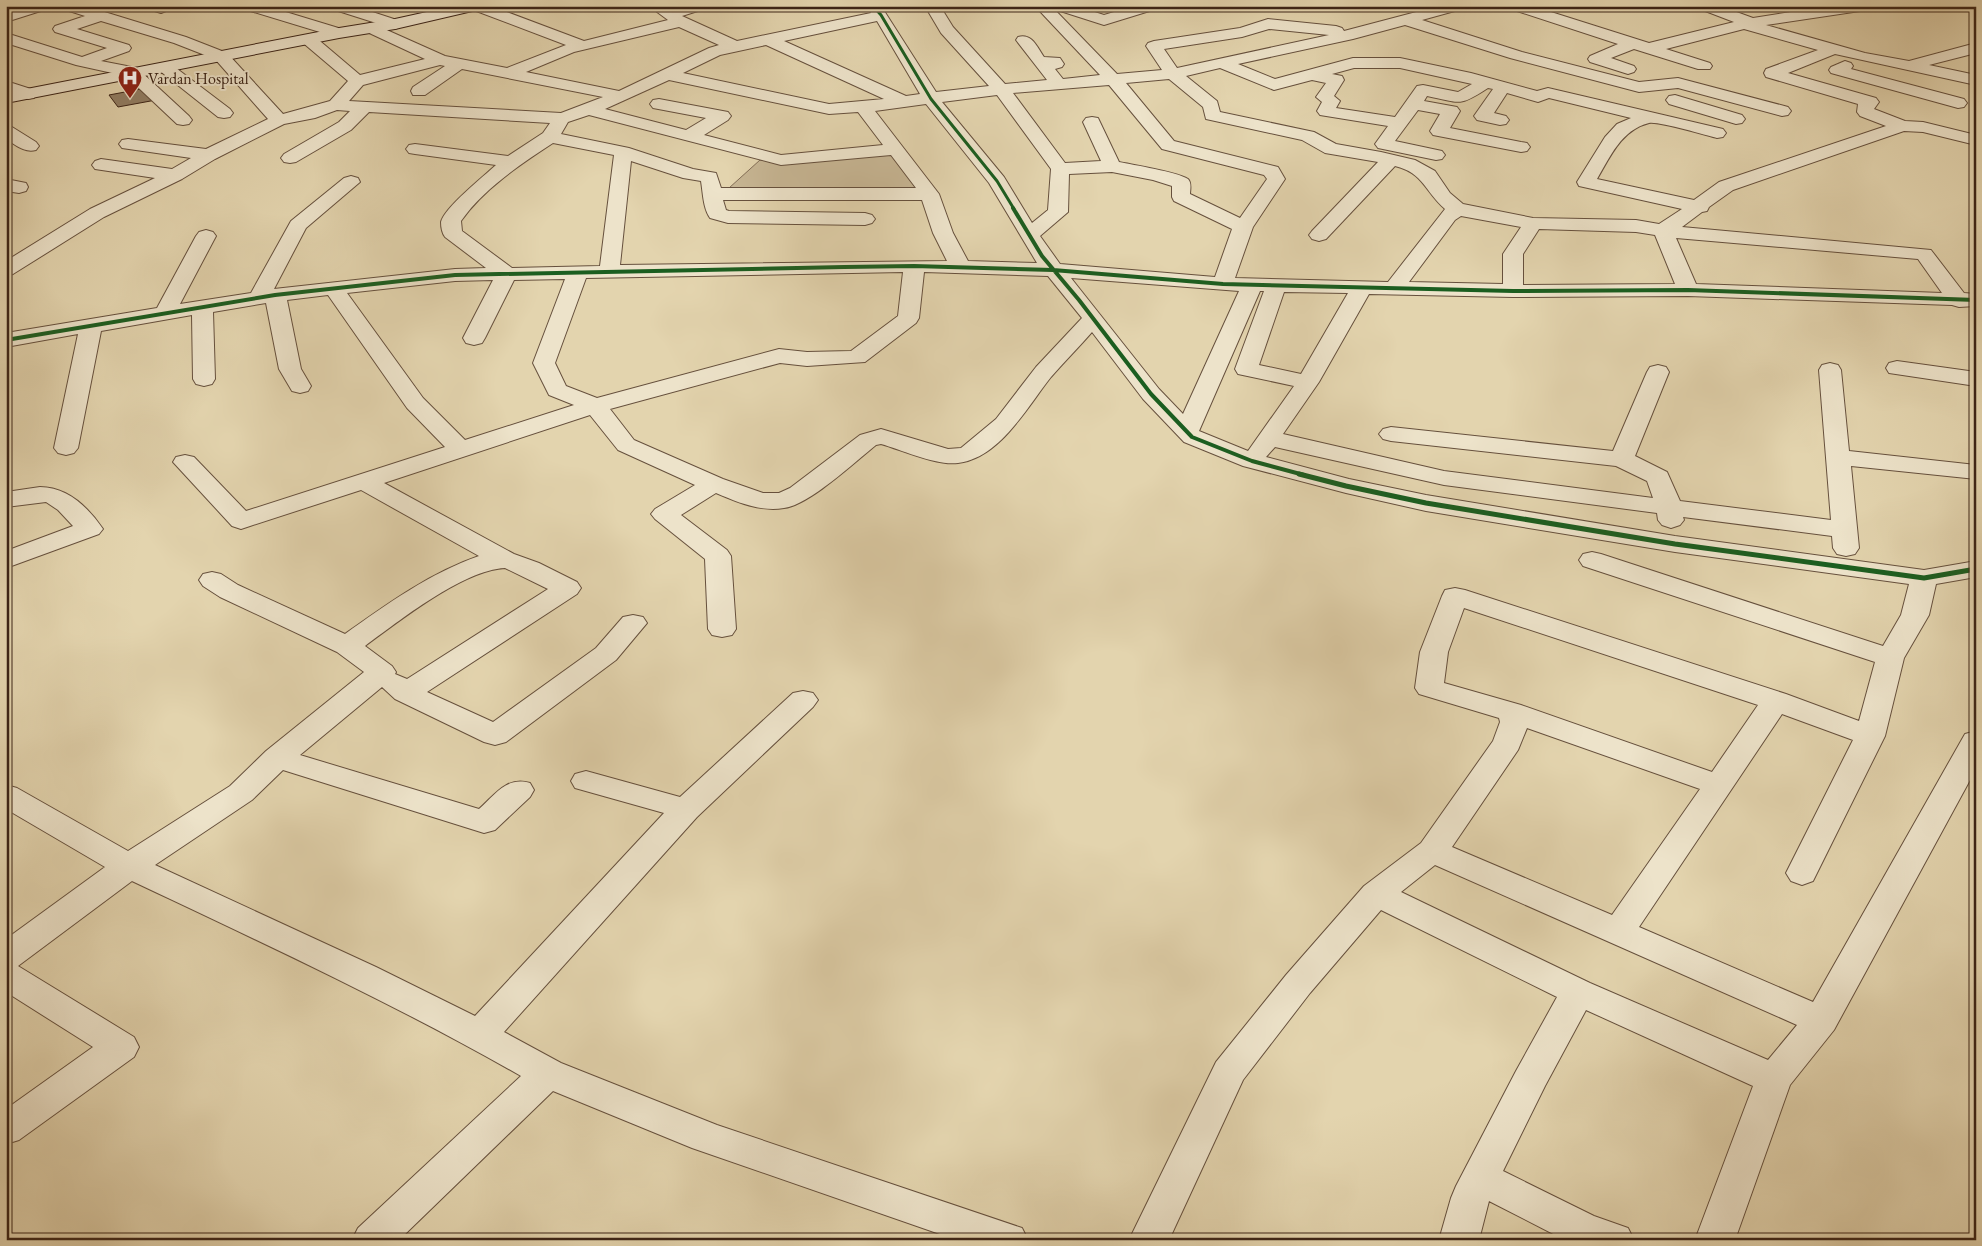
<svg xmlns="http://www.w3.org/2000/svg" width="1982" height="1246" viewBox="0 0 1982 1246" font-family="'EB Garamond',serif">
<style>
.green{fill:#c7b694;stroke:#826d56}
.building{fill:#938066;stroke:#3c2417}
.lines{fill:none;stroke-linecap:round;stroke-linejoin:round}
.street-casing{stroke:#66503d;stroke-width:2}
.secondary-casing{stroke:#3c2417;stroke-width:2}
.street{fill:#ede3ca;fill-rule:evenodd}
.secondary{fill:#ede3ca;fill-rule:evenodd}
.cycleway-far2-casing{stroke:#ede3ca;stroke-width:5}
.cycleway-far1-casing{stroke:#ede3ca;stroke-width:6}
.cycleway-casing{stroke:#ede3ca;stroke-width:8}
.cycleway-far2{stroke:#1b5e20;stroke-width:3}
.cycleway-far1{stroke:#1b5e20;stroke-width:4}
.cycleway{stroke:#1b5e20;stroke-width:5}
.labels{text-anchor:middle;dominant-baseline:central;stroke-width:4;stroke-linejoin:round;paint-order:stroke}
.far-poi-label{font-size:16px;fill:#3c2417;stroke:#ede3ca;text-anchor:start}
</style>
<rect width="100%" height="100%" fill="#e3d4ae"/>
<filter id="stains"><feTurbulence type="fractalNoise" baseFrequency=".004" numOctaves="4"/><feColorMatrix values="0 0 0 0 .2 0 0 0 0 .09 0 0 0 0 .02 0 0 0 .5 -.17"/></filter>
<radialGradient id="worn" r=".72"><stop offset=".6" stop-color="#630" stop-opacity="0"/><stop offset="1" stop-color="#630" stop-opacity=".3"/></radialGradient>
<!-- green -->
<path class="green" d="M 891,152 L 917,185 L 916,190 L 729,188 L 760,160 L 786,162 Z"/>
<!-- building -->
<path class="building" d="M 146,88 L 156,100 L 118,107 L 109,95 Z"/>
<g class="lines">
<defs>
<path id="street" d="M 25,6 L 49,6 L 47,9 L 6,22 L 6,12 Z
M 61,6 L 85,6 L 186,37 L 227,53 L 283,114 L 330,101 L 348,81 L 302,42 L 300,39 L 302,36 L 314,36 L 360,75 L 425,59 L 365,31 L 363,28 L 365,25 L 371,23 L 445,56 L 507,68 L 566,45 L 471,9 L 469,6 L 491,6 L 584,41 L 668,20 L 649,6 L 667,6 L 671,9 L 681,6 L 706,6 L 704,9 L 682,16 L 737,41 L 871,13 L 866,6 L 881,6 L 936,92 L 989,86 L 941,33 L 925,6 L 940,6 L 953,27 L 1005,84 L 1047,80 L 1016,40 L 1018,37 C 1032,33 1037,47 1044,57 L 1060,58 L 1064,64 L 1062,67 L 1055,69 L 1063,79 L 1100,75 L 1035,6 L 1051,6 L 1053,9 L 1052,6 L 1076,6 L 1104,15 L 1134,6 L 1158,6 L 1156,9 L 1104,25 L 1054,9 L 1117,74 L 1162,70 L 1146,46 L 1148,43 L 1154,41 L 1240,28 L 1268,19 L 1336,26 L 1342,28 L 1344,31 L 1439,6 L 1464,6 L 1462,9 L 1422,20 L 1522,52 L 1639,82 L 1678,78 L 1788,107 L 1791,111 L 1788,115 L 1782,116 L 1678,88 L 1639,92 L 1510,58 L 1405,25 L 1353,39 L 1238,64 L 1275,79 L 1353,58 L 1400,58 L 1471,73 L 1537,91 L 1548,88 L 1723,129 L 1726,133 L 1723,137 L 1717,138 C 1705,135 1658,121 1649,123 C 1621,130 1610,157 1597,179 L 1694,200 L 1719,182 L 1886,126 L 1860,116 L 1857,112 L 1858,104 L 1766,77 L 1764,73 L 1766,69 L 1818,50 L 1744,29 L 1666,49 L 1710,63 L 1712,66 L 1710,69 L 1698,69 L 1634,49 L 1611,58 L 1634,66 L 1636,69 L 1634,72 L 1628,74 L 1590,62 L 1588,59 L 1590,56 L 1618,44 L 1511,9 L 1509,6 L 1532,6 L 1649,43 L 1734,22 L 1700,9 L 1698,6 L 1720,6 L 1753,18 L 1829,6 L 1867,6 L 1865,9 L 1860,11 L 1766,25 L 1865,53 L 1909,61 L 1976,43 L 1976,53 L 1929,65 L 1976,75 L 1976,85 L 1835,54 L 1788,73 L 1876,98 L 1879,102 L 1874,109 L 1905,121 L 1923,122 L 1976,135 L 1976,145 L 1923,132 L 1904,131 L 1733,190 L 1709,207 L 1707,211 L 1702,212 L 1682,227 L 1931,250 L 1964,293 L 1976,294 L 1976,306 L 1959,307 L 1952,305 L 1688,296 L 1513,297 L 1369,294 L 1319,382 L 1283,434 L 1444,471 L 1653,498 L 1647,481 L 1616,466 L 1391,441 L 1383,439 L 1379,434 L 1383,429 L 1391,427 L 1613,451 L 1647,372 L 1650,367 L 1658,365 L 1666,367 L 1669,372 L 1635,456 L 1667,472 L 1680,501 L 1831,520 L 1819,370 L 1822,365 L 1830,363 L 1838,365 L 1841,370 L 1849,451 L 1976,465 L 1976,479 L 1851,466 L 1859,548 L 1855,554 L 1846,556 L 1837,554 L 1833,548 L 1832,536 L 1683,517 L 1684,520 L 1680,525 L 1671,528 L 1662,525 L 1658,520 L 1657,513 L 1444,485 L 1275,447 L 1266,457 L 1349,479 L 1426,495 L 1675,536 L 1924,570 L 1976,561 L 1976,577 L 1936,584 L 1929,615 L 1904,658 L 1885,736 L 1813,881 L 1802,885 L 1791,881 L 1786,873 L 1853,740 L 1782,714 L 1639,927 L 1813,1002 L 1961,741 L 1965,734 L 1976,731 L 1976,769 L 1834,1030 L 1790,1085 L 1735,1240 L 1695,1240 L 1753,1086 L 1586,1010 L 1545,1086 L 1503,1171 L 1594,1216 L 1628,1228 L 1634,1240 L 1565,1240 L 1489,1201 L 1479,1240 L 1439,1240 L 1451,1198 L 1456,1186 L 1516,1071 L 1557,997 L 1381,910 L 1310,993 L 1243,1080 L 1169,1240 L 1129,1240 L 1216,1062 L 1286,975 L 1364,886 L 1421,843 L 1493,741 L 1500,722 L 1499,718 L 1419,694 L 1415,688 L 1420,652 L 1442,596 L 1445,590 L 1455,588 L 1465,590 L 1786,694 L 1859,721 L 1875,662 L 1583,566 L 1579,560 L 1583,554 L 1592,552 L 1601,554 L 1883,646 L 1901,615 L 1909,584 L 1675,552 L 1426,511 L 1346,493 L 1243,466 L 1184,442 L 1143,399 L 1092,332 C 1079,347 1064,362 1051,377 C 1027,407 1000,458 958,463 C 937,466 902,450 881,444 L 876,445 C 855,462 809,505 784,508 C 760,512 737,502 716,493 L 681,515 L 727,550 L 731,556 L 736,629 L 732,635 L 722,637 L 712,635 L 708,629 L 705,559 L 655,519 L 651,514 L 655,509 L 695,485 L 618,450 L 590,415 L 384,483 L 514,554 L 539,563 L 577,582 L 581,588 L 577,594 L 427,692 L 493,722 L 596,648 L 623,617 L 633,615 L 643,617 L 647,623 L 616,660 L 506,742 L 495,745 L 484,742 L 395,699 L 382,687 L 300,755 L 479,809 C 495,795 506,776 530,783 L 534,790 L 530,797 L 495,830 L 484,833 L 283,770 L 252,800 L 155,865 L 376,967 L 475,1016 L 664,813 L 575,788 L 571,781 L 575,774 L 586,771 L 680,797 L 793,693 L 803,691 L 813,693 L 818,700 L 813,707 L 697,817 L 504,1032 L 561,1063 L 717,1125 L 1022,1228 L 1028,1240 L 957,1240 L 692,1148 L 553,1091 L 399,1240 L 352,1240 L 358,1228 L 521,1076 C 395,1004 263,943 132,881 L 18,966 L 134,1037 L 139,1047 L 134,1057 L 19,1140 L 6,1144 L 6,1109 L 93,1047 L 6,992 L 6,939 L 105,867 L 6,809 L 6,785 L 17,788 L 128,851 L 230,786 L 266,751 L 364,672 L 337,652 L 220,597 L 203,586 L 199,580 L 203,574 L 212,572 L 221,574 L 238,585 L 345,634 C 387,604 430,573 479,556 L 361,490 L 250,526 L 241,529 L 232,526 L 173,462 L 176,457 L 185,455 L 194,457 L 246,511 L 445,447 L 407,408 L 328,295 L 287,300 L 301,369 L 311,386 L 308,391 L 300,393 L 292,391 L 279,369 L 266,303 L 213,312 L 215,379 L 212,384 L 204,386 L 196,384 L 193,379 L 192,315 L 101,331 L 78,448 L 74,453 L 66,455 L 58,453 L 54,448 L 78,334 L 6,347 L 6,333 L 157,308 L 196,236 L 199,232 L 206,230 L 213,232 L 216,236 L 180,304 L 251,293 L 291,221 L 344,178 L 351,176 L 358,178 L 360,182 L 306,228 L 274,289 L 455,269 L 486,268 L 445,237 C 442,233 441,227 441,222 C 444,208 484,176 496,165 L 415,154 L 409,153 L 406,149 L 409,145 L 415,144 L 508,156 L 543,133 L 550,123 L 369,112 L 351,130 L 296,162 L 290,163 L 284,162 L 281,158 L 284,154 L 339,122 L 350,111 L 337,110 L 315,118 L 284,124 L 215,159 L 182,179 L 104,217 L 13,274 L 6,276 L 6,261 L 90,209 L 155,178 L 95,169 L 92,165 L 95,161 L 101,159 L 172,169 L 191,158 L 122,148 L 119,144 L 122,140 L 128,139 L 206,149 L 268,119 L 215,59 L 174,43 L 101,21 L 77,29 L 129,45 L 131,48 L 129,51 L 101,61 L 137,68 L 189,116 L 192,120 L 189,124 L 183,125 L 177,124 L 126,76 L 76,65 L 6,43 L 6,33 L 82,57 L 107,48 L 55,32 L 53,29 L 55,26 L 85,16 L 63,9 ZM 877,21 L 920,94 L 906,96 L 784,41 ZM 679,27 L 719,45 L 709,48 L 619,91 L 526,72 L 574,52 ZM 1269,29 L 1329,35 L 1177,68 L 1164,49 L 1242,37 ZM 766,45 L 884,99 L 829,104 L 683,73 L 720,55 ZM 440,65 L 445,66 L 413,87 L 411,91 L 413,95 L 425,95 L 462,69 L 603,97 L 561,113 L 349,101 L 363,85 ZM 1220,68 L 1274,90 L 1312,80 L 1326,83 L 1316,97 L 1322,102 L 1317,111 L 1320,115 L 1388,126 L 1375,144 L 1378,148 L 1436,160 L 1442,159 L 1445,155 L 1442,151 L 1395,141 L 1418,110 L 1440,114 L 1430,131 L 1433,135 L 1521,152 L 1527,151 L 1530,147 L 1527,143 L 1521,142 L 1450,128 L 1460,111 L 1457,107 L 1424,101 L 1427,96 C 1461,103 1459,107 1488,88 L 1493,89 L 1474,116 L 1477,120 L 1500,125 L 1506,124 L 1509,120 L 1506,116 L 1494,113 L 1507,93 L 1538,102 L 1549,98 L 1631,118 L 1617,124 L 1605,137 L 1577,182 L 1579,186 L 1682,209 L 1659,224 L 1636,220 L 1533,218 L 1463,204 L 1450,193 L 1435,171 L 1415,160 L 1381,152 L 1336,144 L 1314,132 L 1220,112 L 1217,101 L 1186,76 ZM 1354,68 L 1400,68 L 1472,84 L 1458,92 L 1423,85 L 1417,86 L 1395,117 L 1336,108 L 1340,101 L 1334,96 L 1344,80 L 1342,76 L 1332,74 ZM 1169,79 L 1203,107 L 1206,119 L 1302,140 L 1325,153 L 1378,162 L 1312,231 L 1309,235 L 1312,239 L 1319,241 L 1326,239 L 1395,166 C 1424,173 1425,192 1445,209 L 1388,282 L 1235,278 L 1253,227 L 1285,179 L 1278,167 L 1174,141 L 1126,83 ZM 669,80 L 829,114 L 858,112 L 883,145 L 781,155 L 704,135 L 728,120 L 731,116 L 728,112 L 659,99 L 653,100 L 650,104 L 653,108 L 706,118 L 686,130 L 605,109 ZM 1109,85 L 1162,149 L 1264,175 L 1267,179 L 1240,218 L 1190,194 C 1190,190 1192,183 1188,179 C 1178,172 1133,165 1119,162 L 1098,118 L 1092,117 L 1086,118 L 1083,122 L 1101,161 L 1065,163 L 1013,93 ZM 997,95 L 1051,169 L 1048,210 L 1032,223 L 1004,177 L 942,102 ZM 926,104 L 989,183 L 1037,263 L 968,261 L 953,233 L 939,194 L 875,111 ZM 589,115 L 781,165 L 891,155 L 916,188 L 721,188 L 716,173 L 693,169 L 629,148 L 561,134 L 568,122 ZM 553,143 L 614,155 L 600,266 L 512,268 L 462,231 L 461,221 C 483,189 521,164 553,143 ZM 631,161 L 683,178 L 701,181 C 703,193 703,208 710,218 L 728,223 L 865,225 L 872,223 L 875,219 L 872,215 L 865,213 L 729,211 L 726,210 L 723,200 L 922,200 L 933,233 L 947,261 L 620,265 ZM 1112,172 L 1153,180 L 1172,186 L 1172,197 L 1174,201 L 1232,229 L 1215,277 L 1060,264 L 1040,236 L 1068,212 L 1069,174 ZM 1461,216 L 1521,227 L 1503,254 L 1503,284 L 1409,282 L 1455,220 ZM 1539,229 L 1636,232 L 1655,235 L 1675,284 L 1523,285 L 1523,254 ZM 1676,238 L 1918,259 L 1942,293 L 1696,284 ZM 903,272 L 898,316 L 851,351 L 807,352 L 779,349 L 597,398 L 566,386 L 555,363 L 586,278 ZM 924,272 L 1048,276 L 1082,318 L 1036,367 L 996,419 L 961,448 L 948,449 L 881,429 L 860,435 L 790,488 L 779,493 L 763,493 L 723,479 L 634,440 L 610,409 L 780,363 L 807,366 L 865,362 L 916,323 L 919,318 ZM 1071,278 L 1239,291 L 1183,414 L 1159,389 ZM 565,279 L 533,363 L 549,395 L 574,405 L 465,440 L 423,398 L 347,293 L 455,281 L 493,280 L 463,338 L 466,343 L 474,345 L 482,343 L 485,338 L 514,280 ZM 1260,291 L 1264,291 L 1235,369 L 1238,374 L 1294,386 L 1248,451 L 1199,431 ZM 1284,292 L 1348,293 L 1301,374 L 1259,365 ZM 505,568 L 548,589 L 407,679 L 395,674 L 396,672 L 392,666 L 365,646 C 399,621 463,570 505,568 ZM 1464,608 L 1758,705 L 1712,772 L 1521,705 L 1444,683 L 1448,652 ZM 1527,728 L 1700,789 L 1612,915 L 1452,847 L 1518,750 ZM 1435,865 L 1797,1025 L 1768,1060 L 1590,983 L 1401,892 Z
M 146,6 L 167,6 L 169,8 L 166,11 L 161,13 L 148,9 Z
M 242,6 L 266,6 L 345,30 L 347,33 L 345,36 L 333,36 L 244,9 Z
M 330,6 L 354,6 L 400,21 L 403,24 L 400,27 L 395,29 L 332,9 Z
M 1845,61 L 1851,63 L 1853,66 L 1851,69 L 1964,99 L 1967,103 L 1964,107 L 1958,108 L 1831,73 L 1829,70 L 1831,67 Z
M 166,63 L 172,65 L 230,109 L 233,113 L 230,117 L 224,118 L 218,117 L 160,71 L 158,68 L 160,65 Z
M 6,81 L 34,90 L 36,94 L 34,98 L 28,99 L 6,92 Z
M 1675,95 L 1742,115 L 1745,119 L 1742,123 L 1736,124 L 1669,104 L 1666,100 L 1669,96 Z
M 6,126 L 12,127 L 36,142 L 39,146 L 36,150 C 24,153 16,145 6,139 Z
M 6,179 L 26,183 L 28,187 L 26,191 L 19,193 L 6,191 Z
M 1897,361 L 1976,372 L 1976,386 L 1889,373 L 1886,368 L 1889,363 Z
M 40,487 C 67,487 88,507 103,529 L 99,534 L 6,568 L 6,551 L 73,526 L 58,510 L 46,502 L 6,507 L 6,492 Z"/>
<path id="secondary" d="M 454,6 L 483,6 L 481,9 L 395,29 L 339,38 L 6,103 L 6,93 L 339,28 L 395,19 Z"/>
</defs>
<!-- street casing -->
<use href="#street" class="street-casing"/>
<!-- secondary casing -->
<use href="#secondary" class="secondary-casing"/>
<!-- street -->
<use href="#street" class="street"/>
<!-- secondary -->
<use href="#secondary" class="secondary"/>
<defs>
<path id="cycleway-far2" d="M 873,6 L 881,15 L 931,99 L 997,181 L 1014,209"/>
<path id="cycleway-far1" d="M 1013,208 L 1042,256 L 1079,300 L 1151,394 L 1192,437 L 1252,461 L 1304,475
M 6,340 L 275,295 L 455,275 L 844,267 L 914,266 L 1053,270 L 1223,284 L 1513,291 L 1688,290 L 1976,300"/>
<path id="cycleway" d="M 1299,474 L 1346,486 L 1426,503 L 1675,544 L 1924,578 L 1976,569"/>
</defs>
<!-- cycleway-far2 casing -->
<use href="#cycleway-far2" class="cycleway-far2-casing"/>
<!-- cycleway-far1 casing -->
<use href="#cycleway-far1" class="cycleway-far1-casing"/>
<!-- cycleway casing -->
<use href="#cycleway" class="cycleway-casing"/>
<!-- cycleway-far2 -->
<use href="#cycleway-far2" class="cycleway-far2"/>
<!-- cycleway-far1 -->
<use href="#cycleway-far1" class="cycleway-far1"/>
<!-- cycleway -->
<use href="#cycleway" class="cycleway"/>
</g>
<!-- icons -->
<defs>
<symbol id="hospital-pin" viewBox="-11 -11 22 30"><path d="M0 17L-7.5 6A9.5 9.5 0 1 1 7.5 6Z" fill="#8f2418" stroke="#ede3ca"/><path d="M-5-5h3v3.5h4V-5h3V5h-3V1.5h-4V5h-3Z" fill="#fff"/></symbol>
</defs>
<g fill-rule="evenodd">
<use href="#hospital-pin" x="116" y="64" width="28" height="38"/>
</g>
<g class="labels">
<!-- far-poi labels -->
<g class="far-poi-label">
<text x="148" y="78">Vardan Hospital</text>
</g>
</g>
<!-- margin -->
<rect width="1982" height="1246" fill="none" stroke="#e3d4ae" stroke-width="25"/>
<rect x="8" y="8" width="1967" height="1231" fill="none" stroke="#3c2417" stroke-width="2.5"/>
<rect x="12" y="12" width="1957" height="1221" fill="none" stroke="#3c2417"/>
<rect width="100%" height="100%" filter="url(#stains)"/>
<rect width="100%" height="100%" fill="url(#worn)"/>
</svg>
